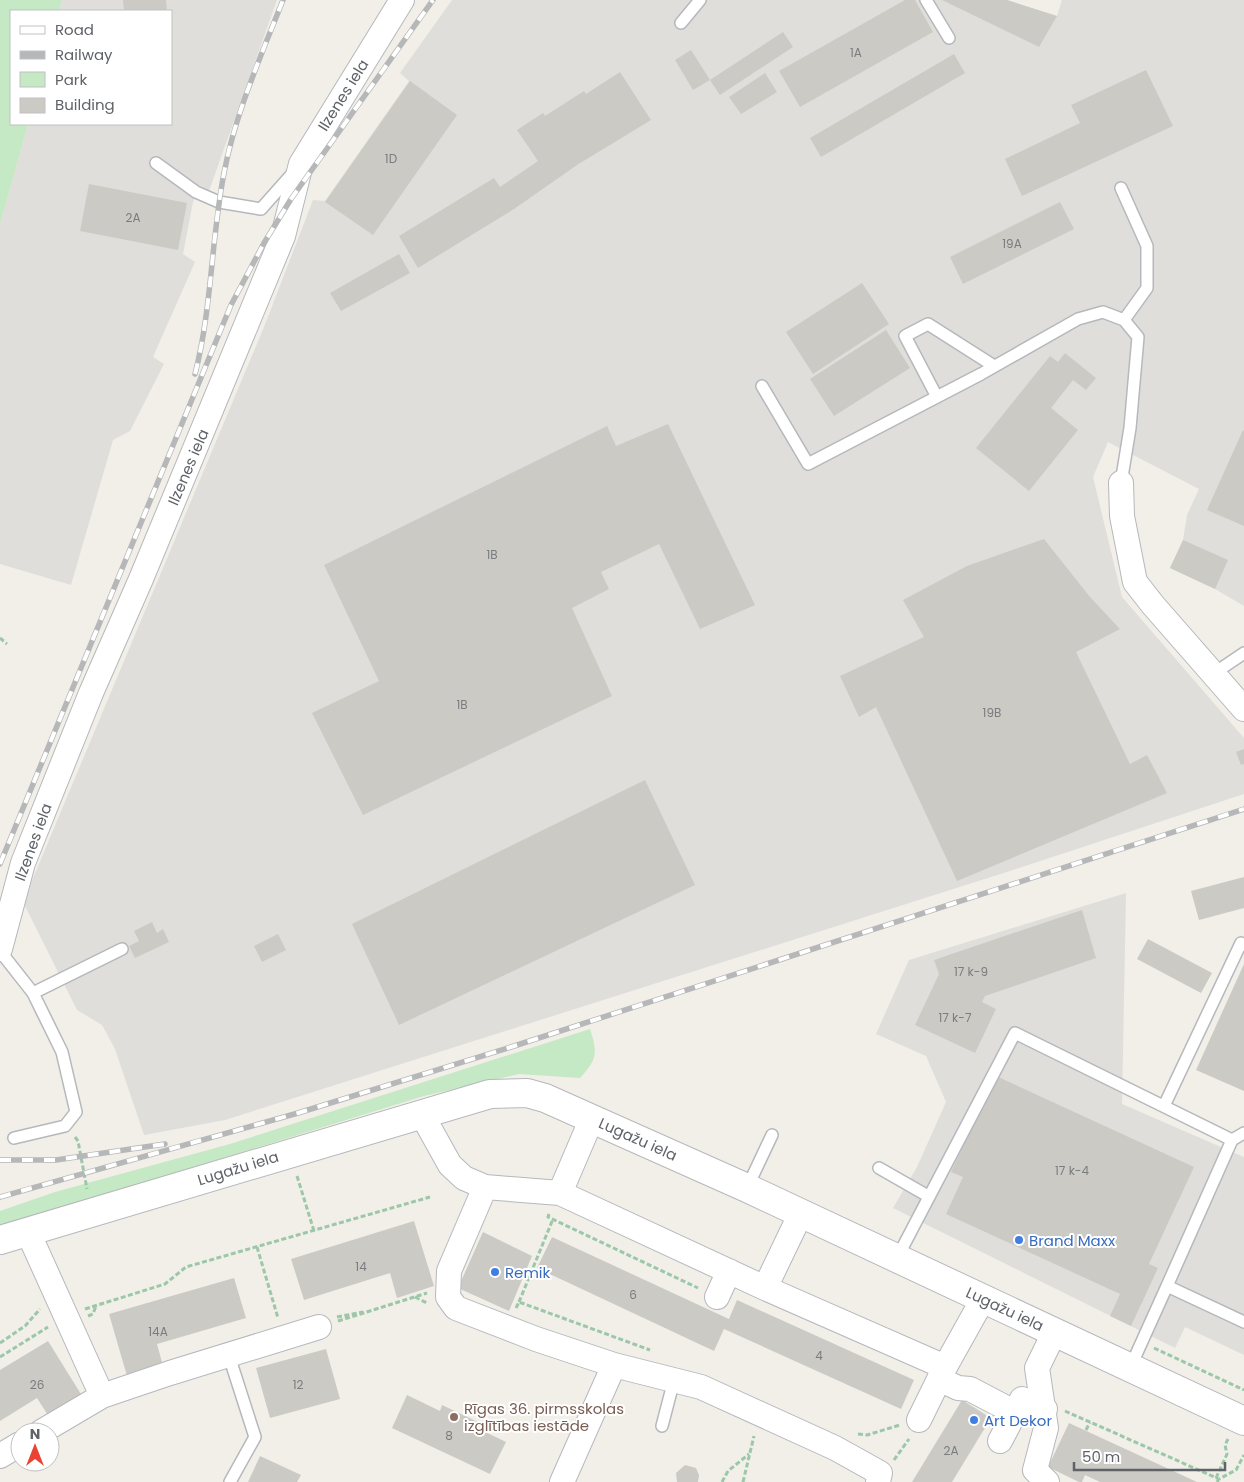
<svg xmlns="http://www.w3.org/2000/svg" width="1244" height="1482" viewBox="0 0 1244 1482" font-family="Poppins,sans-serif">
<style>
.industrial{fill:#e0deda}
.green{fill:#c5e8c5}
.building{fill:#cccac5}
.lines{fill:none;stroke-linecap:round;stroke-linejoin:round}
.service-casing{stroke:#b5b8bc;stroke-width:14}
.minor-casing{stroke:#b5b8bc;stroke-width:26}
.tertiary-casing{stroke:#b5b8bc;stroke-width:30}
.path{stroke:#9cc7a9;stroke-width:3;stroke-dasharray:5 2.5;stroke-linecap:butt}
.service{stroke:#fff;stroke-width:11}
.minor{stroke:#fff;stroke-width:24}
.tertiary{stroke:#fff;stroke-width:28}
.rail-casing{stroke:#b6b7b8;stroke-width:5.5}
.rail{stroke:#fff;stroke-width:4;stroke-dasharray:11;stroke-linecap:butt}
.shop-dot{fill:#3f7fe0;stroke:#fff;stroke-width:2}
.education-dot{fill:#8d6e63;stroke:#fff;stroke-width:2}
.labels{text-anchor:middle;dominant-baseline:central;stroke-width:4;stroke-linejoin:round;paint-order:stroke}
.number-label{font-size:12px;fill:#7a7d7f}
.street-label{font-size:15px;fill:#5f6368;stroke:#fff}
.shop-label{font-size:15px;fill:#366cbe;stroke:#fff;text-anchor:start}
.education-label{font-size:15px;fill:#785e54;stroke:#fff;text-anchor:start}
</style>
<rect width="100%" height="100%" fill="#f1efe8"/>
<!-- industrial -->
<path class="industrial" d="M 62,0 L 277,0 L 209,191 L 199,185 L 193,202 L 183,254 L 195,262 L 153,357 L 164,364 L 130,431 L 113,440 L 71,585 L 0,564 L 0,225 L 28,124 L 171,124 L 171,11 L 59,11 Z
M 452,0 L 1007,0 L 1057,16 L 1062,0 L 1244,0 L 1244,606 L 1215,589 L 1170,568 L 1183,540 L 1187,515 L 1199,489 L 1108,442 L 1093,477 L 1122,597 L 1244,738 L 1244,794 L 1010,871 L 225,1120 L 144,1135 L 115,1049 L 102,1025 L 77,1010 L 23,902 L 264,327 L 313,200 L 325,201 L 409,81 L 400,73 Z
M 1126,893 L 1122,1104 L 1244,1157 L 1244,1355 L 1185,1327 L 1175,1348 L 893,1208 L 917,1167 L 946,1102 L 926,1056 L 876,1034 L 909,960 Z"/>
<!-- green -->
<path class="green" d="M 0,0 L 62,0 L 59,11 L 11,11 L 11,124 L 28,124 L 0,225 Z
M 590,1029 C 598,1054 597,1059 580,1078 L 519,1074 L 424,1096 L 0,1227 L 0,1211 L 55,1192 L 230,1144 Z"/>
<!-- building -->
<path class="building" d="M 123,0 L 166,0 L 167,11 L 124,11 Z
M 905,0 L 915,0 L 933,32 L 800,107 L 779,71 Z
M 942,0 L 1007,0 L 1057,16 L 1039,47 Z
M 783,32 L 793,47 L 720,95 L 710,80 Z
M 691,50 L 710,80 L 693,90 L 675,60 Z
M 954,54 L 965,73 L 821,157 L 810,138 Z
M 1146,70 L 1173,126 L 1022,196 L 1005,159 L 1080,123 L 1071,105 Z
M 620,72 L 651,120 L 577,165 L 514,209 L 418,268 L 399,236 L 494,178 L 500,187 L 538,161 L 517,130 L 543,113 L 545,116 L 584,91 L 586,94 Z
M 765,73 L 777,92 L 741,114 L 729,97 Z
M 410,81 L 457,115 L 373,235 L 325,202 Z
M 89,184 L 187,203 L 178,250 L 80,231 Z
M 1060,202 L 1074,229 L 963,284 L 950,257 Z
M 399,254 L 410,273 L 341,311 L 330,293 Z
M 862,283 L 889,324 L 813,374 L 786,332 Z
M 886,330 L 910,368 L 834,416 L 810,379 Z
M 1065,353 L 1096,378 L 1086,390 L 1073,380 L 1051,408 L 1078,430 L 1029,491 L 976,448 L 1050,356 L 1058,362 Z
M 668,424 L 755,605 L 700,629 L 659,544 L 601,572 L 609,589 L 572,608 L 612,696 L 363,815 L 312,713 L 379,681 L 324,565 L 607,426 L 616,446 Z
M 1243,430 L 1244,431 L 1244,526 L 1207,510 Z
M 1044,539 L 1090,597 L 1120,629 L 1076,652 L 1130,764 L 1147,755 L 1167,793 L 957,881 L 876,707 L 859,717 L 840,676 L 924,637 L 903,600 L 967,566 Z
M 1183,540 L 1228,560 L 1215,589 L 1170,568 Z
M 1244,749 L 1244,764 L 1241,765 L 1236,752 Z
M 645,780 L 695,885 L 399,1025 L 352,924 Z
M 1244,877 L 1244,908 L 1199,920 L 1191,891 Z
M 1082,910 L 1096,958 L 985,996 L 982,1002 L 996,1009 L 975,1053 L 915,1025 L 939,974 L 934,960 Z
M 152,922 L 157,933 L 163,929 L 169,942 L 135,958 L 129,946 L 139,941 L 134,931 Z
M 278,934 L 286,950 L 262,962 L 254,946 Z
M 1148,939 L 1212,973 L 1201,993 L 1137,959 Z
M 1244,964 L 1244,1091 L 1196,1070 Z
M 996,1076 L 1194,1167 L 1149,1264 L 1158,1268 L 1131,1326 L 1110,1316 L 1120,1294 L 946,1214 L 963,1177 L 951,1172 Z
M 414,1221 L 434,1286 L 397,1298 L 390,1273 L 304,1300 L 291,1259 Z
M 483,1232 L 532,1256 L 509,1311 L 458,1288 Z
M 552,1237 L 729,1319 L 737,1300 L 914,1380 L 901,1409 L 724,1329 L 714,1351 L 537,1268 Z
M 234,1278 L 246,1318 L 157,1344 L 163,1366 L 127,1376 L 109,1314 Z
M 48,1341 L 84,1399 L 51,1420 L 37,1398 L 0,1421 L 0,1370 Z
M 326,1349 L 340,1399 L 270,1418 L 256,1368 Z
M 407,1395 L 440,1411 L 442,1405 L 478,1422 L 475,1427 L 506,1442 L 490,1474 L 392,1428 Z
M 962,1400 L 991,1418 L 952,1482 L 912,1482 Z
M 1069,1423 L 1197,1482 L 1100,1482 L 1085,1475 L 1082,1482 L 1079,1482 L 1048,1467 Z
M 260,1456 L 301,1475 L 297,1482 L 248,1482 Z
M 685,1465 L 696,1468 L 699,1475 L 698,1482 L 677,1482 L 676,1473 Z"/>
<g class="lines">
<defs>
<path id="service" d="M 926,0 L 949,38
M 681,23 L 700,0
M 156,163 L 196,192 L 219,202 L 261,209 L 293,173
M 1121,188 L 1147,246 L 1147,288 L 1124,320
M 762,386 L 808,464 L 981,374 L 1078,319 L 1103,312 L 1124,320 L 1138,337 L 1130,428 L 1121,483
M 937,397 L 905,336 L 928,324 L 994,366
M 1213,674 L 1244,653
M 0,951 L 33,993 L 62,1052 L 76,1112 L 65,1126 L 14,1138
M 33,993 L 122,949
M 1164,1106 L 1241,943 L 1244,945
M 1232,1140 L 1244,1133
M 879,1168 L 928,1196
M 747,1188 L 772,1135
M 897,1258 L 1015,1033 L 1232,1140 L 1167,1286 L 1244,1322
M 229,1356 L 255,1437 L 230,1482
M 1130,1368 L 1167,1286
M 662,1426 L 674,1380"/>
<path id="minor" d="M 1121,483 L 1122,516 L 1135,582 L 1153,605 L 1244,709
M 0,949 L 23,863 L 91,693 L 141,579 L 283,236 L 301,164 L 402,0
M 421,1113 L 450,1165 L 464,1178 L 485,1187 L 560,1193 L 765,1288 L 945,1367
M 485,1187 L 449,1271 L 448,1297 L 456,1308 L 536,1339 L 614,1365 L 701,1387 L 835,1448 L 880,1473 L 878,1482
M 560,1193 L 592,1118
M 28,1232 L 102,1396
M 765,1288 L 801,1213
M 717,1297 L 729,1271
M 939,1379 L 958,1388 L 970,1389 L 1016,1413 L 1045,1409
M 919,1420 L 945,1367 L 983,1299
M 41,1432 L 102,1396 L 170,1373 L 319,1327
M 1000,1441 L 1022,1399
M 0,1456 L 20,1444
M 562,1482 L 614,1365
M 1047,1482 L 1035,1470 L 1046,1428 L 1037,1368 L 1054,1333"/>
<path id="tertiary" d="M 0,1240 L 490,1094 L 527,1093 L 545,1098 L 747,1188 L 1244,1421"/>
</defs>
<!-- service casing -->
<use href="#service" class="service-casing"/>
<!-- minor casing -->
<use href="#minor" class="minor-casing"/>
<!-- tertiary casing -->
<use href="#tertiary" class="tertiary-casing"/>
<!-- path -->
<path class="path" d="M 0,638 L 7,644
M 75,1137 L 78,1141 L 87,1189
M 297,1176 L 314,1231
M 549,1214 L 548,1217 L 698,1288
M 257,1247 L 278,1318
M 415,1297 L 427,1303
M 519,1302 L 553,1219
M 516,1308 L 519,1302 L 650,1350
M 85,1309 L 165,1284 L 186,1267 L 430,1197
M 88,1316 L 93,1314 L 96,1306
M 337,1317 L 363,1312
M 338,1321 L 427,1293
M 0,1343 L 25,1326 L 40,1309
M 1154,1348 L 1244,1390
M 0,1357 L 48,1327
M 1065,1411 L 1219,1479
M 1086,1430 L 1090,1422
M 858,1434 L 867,1435 L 900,1425
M 894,1460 L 909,1439
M 1216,1478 L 1227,1454 L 1225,1445 L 1228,1439
M 722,1482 L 728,1471 L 749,1454
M 743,1482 L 754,1436
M 1217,1482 L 1219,1479 L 1236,1470 L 1244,1455"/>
<!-- service -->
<use href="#service" class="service"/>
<!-- minor -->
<use href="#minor" class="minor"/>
<!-- tertiary -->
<use href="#tertiary" class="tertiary"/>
<defs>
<path id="rail" d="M 195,374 C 212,308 211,240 224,173 C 235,114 261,56 283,0
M 0,864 L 231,305 L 264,243 L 291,199 L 433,0
M 0,1160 L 56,1160 L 165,1144
M 0,1197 L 298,1113 L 511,1047 L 1244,809"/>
</defs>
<!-- rail casing -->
<use href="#rail" class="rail-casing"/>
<!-- rail -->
<use href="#rail" class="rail"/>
</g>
<!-- markers -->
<g class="shop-dot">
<circle cx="1019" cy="1240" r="5"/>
<circle cx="495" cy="1272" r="5"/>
<circle cx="974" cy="1420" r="5"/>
</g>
<circle class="education-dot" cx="454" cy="1417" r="5"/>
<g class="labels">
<!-- number labels -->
<g class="number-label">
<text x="856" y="52">1A</text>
<text x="391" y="158">1D</text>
<text x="133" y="217">2A</text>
<text x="1012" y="243">19A</text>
<text x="492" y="554">1B</text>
<text x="462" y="704">1B</text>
<text x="992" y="712">19B</text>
<text x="971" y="971">17 k-9</text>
<text x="955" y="1017">17 k-7</text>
<text x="1072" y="1170">17 k-4</text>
<text x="361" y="1266">14</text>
<text x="633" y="1294">6</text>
<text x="158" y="1331">14A</text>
<text x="819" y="1355">4</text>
<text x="37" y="1384">26</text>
<text x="298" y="1384">12</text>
<text x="449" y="1435">8</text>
<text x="951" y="1450">2A</text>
</g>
<!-- street labels -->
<g class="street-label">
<text transform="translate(343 95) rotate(-58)">Ilzenes iela</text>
<text transform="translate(188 467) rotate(-67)">Ilzenes iela</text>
<text transform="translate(33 842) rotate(-70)">Ilzenes iela</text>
<text transform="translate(638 1139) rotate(24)">Lugažu iela</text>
<text transform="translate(238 1168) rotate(-17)">Lugažu iela</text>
<text transform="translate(1005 1309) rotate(25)">Lugažu iela</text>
</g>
<!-- shop labels -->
<g class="shop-label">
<text x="1029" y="1240">Brand Maxx</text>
<text x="505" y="1272">Remik</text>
<text x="984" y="1420">Art Dekor</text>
</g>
<!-- education labels -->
<g class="education-label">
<text x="464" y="1408">Rīgas 36. pirmsskolas<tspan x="464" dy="17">izglītības iestāde</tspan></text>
</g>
</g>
<!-- legend -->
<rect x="10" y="10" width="162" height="115" fill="#ffffff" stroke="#bfc1c3"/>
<rect x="20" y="26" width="25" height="8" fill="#ffffff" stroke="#bfc1c3"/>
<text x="55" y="35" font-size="15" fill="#5f6368">Road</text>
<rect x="20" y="51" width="25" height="8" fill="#b6b7b8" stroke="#bfc1c3"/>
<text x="55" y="60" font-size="15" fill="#5f6368">Railway</text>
<rect x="20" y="72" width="25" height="15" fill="#c5e8c5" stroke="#bfc1c3"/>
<text x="55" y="85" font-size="15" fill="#5f6368">Park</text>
<rect x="20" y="98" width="25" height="15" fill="#cccac5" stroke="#bfc1c3"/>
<text x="55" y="110" font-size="15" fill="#5f6368">Building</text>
<!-- north arrow -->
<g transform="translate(35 1447)"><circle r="24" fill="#ffffff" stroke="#bfc1c3"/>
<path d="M0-4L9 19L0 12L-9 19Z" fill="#ea4335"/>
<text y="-8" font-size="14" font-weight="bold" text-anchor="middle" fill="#5f6368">N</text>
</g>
<!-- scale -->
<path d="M1074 1462v8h151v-8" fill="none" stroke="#5f6368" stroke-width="2.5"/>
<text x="1082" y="1462" font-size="15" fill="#5f6368" stroke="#ffffff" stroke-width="4" paint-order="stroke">50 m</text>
</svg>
